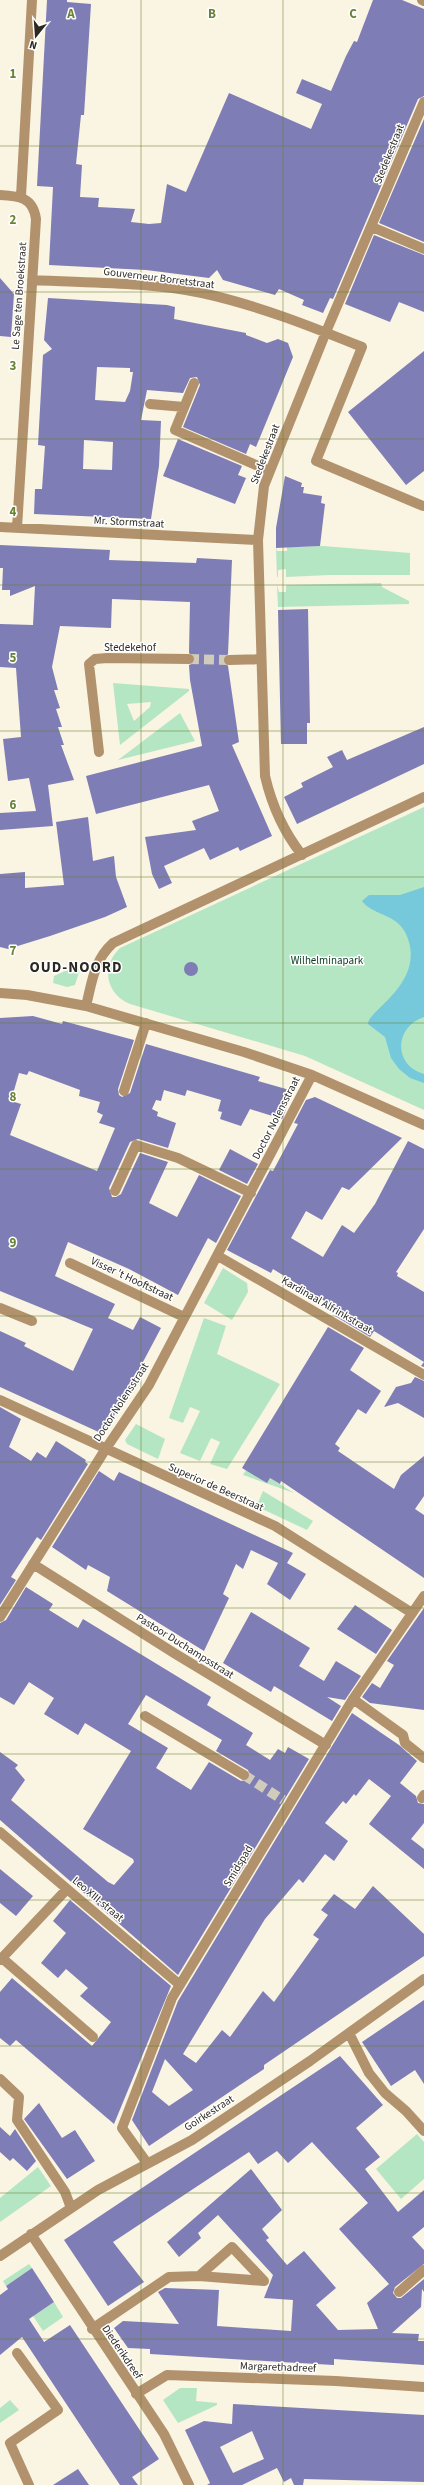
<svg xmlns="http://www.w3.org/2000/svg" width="424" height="2485" viewBox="0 0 424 2485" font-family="'Source Sans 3',sans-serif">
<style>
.green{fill:#b5e6c4;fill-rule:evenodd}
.water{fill:#75c9db}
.building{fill:#7e7db6;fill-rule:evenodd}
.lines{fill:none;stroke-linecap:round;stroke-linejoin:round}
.minor-tunnel{stroke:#d1cbbc;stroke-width:10;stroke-dasharray:10 5;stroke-linecap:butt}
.minor{stroke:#b2926c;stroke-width:10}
.grid{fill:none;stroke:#6a8235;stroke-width:1;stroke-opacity:0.55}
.labels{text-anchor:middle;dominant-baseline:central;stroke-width:3;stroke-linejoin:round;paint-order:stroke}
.street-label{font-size:11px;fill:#2c2923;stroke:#fff}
.park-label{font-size:11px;fill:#093a20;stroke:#fff}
.district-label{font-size:15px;font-weight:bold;letter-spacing:1px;fill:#2c2923;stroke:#fff}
.grid-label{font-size:13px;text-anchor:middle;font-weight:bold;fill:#6a8235;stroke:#fff;stroke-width:3;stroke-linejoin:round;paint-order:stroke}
</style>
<rect width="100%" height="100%" fill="#faf4e2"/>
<!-- green -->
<path class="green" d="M 323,546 L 410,553 L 410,575 L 330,575 L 286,577 L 286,569 L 278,570 L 278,577 L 277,577 L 276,547 L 277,551 L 287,551 L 287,547 Z
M 381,583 L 382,587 L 409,601 L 409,604 L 278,607 L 277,585 L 279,592 L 286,592 L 286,585 Z
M 113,683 L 189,689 L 189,691 L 120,745 ZM 151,702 L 150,707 L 134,721 L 127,704 Z
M 180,713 L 195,741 L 118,760 Z
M 424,807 L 424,1110 L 305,1056 L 130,1004 C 105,993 101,966 120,948 Z
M 76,966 L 80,969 L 75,985 L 67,987 L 53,983 L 54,976 Z
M 223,1268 L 247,1283 L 248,1292 L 232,1320 L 204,1303 Z
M 204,1318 L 226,1326 L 217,1354 L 280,1384 L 227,1469 L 210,1464 L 220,1442 L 211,1438 L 200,1461 L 180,1453 L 200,1411 L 190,1407 L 183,1423 L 169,1418 Z
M 136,1424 L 165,1439 L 158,1459 L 127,1444 L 125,1440 Z
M 249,1465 L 294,1493 L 243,1475 Z
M 263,1491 L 313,1521 L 307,1530 L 258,1507 L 257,1505 Z
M 417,2134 L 424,2142 L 424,2179 L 401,2199 L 376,2169 Z
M 38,2167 L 51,2186 L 0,2222 L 0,2198 Z
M 29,2264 L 32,2268 L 6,2286 L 3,2281 Z
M 54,2302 L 63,2317 L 43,2331 L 33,2316 Z
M 180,2388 L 197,2388 L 196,2401 L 217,2403 L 217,2405 L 178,2423 L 163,2400 Z
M 10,2400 L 19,2410 L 0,2423 L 0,2408 Z"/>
<!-- water -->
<path class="water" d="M 424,887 L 424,1017 C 394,1027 393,1065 424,1074 L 424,1083 L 410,1078 L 399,1069 L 391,1058 L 385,1037 L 368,1024 C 367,1011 421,986 409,942 C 401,912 375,918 362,901 L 369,895 L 400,895 Z"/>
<!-- building -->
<path class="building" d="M 47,0 L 67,0 L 67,2 L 91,4 L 84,115 L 81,115 L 76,164 L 82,165 L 80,197 L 99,198 L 98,207 L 135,209 L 131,222 L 149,224 L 161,223 L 167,184 L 186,192 L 229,93 L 311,129 L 322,104 L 296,93 L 302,79 L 331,91 L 346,56 L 354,41 L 357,42 L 373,0 L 402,0 L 424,9 L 424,96 L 418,99 L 333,299 L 330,298 L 323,313 L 302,305 L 304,300 L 279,289 L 275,295 L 223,280 L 217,270 L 209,278 L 146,270 L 49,265 L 53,187 L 37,186 Z
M 424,119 L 424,242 L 379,223 Z
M 374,235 L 424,255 L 424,312 L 399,302 L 390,322 L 345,304 Z
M 0,278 L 14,294 L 11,337 L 0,336 Z
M 48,298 L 167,305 L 175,307 L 174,319 L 246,333 L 246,335 L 267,343 L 278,339 L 288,343 L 293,357 L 256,447 L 250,444 L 246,454 L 183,427 L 200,385 L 197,377 L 190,378 L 183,393 L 147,390 L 141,420 L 161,421 L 159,466 L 151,519 L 34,514 L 35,489 L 42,489 L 45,446 L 38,445 L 43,355 L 52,349 L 44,340 ZM 97,367 L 130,368 L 130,372 L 133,372 L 130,391 L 125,402 L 95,400 ZM 84,440 L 113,442 L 112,470 L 83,469 Z
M 424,351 L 424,471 L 406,485 L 348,412 Z
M 178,439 L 242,466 L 238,475 L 246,478 L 235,504 L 163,476 Z
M 285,476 L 302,483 L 301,487 L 304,487 L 303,493 L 322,496 L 321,503 L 325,504 L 320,546 L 276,548 L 276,528 Z
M 0,545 L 110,550 L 109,560 L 196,563 L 197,558 L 232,560 L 228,654 L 223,660 L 228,666 L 239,742 L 232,745 L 272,836 L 240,851 L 238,847 L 210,860 L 204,848 L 164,866 L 172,883 L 159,889 L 152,874 L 145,837 L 196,830 L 192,821 L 219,811 L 209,785 L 96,814 L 86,776 L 202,746 L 190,680 L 189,665 L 194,663 L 195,659 L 189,653 L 190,602 L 112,599 L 111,628 L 60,626 L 52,667 L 58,690 L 54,690 L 60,708 L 56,709 L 62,727 L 58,727 L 64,745 L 61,745 L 74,780 L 48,785 L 53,826 L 0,830 L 0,813 L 36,811 L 29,778 L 8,781 L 3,739 L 21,737 L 16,668 L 0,667 L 0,624 L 33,625 L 35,586 L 10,596 L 10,590 L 2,590 L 3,568 L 0,568 Z
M 308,609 L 310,723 L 307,723 L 307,744 L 281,744 L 278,610 Z
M 424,727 L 424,764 L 297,824 L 284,797 L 303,787 L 301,783 L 333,767 L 327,757 L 342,750 L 347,760 Z
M 88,817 L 93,861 L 114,856 L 116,877 L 127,907 L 105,917 L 50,936 L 8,949 L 0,947 L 0,874 L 25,872 L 25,888 L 64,885 L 56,822 Z
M184 969a7 7 0 1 1 14 0a7 7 0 1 1-14 0Z
M 33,1016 L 62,1024 L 63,1021 L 134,1040 L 118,1089 L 119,1095 L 122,1097 L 130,1093 L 146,1044 L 260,1077 L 258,1081 L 293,1091 L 282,1119 L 250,1109 L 241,1126 L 220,1119 L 222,1112 L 218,1111 L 221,1100 L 187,1090 L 185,1096 L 164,1090 L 161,1101 L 156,1100 L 152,1109 L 158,1112 L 157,1116 L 176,1123 L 168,1148 L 138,1139 L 130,1142 L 109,1188 L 112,1197 L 116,1197 L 121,1194 L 140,1153 L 168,1162 L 149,1203 L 177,1217 L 199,1175 L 241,1196 L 216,1243 L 208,1238 L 178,1295 L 129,1269 L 68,1242 L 55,1276 L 115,1304 L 108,1318 L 133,1330 L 140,1317 L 161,1328 L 118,1409 L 103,1434 L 0,1387 L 0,1331 L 26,1343 L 24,1346 L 73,1371 L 93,1329 L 0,1291 L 0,1018 ZM 29,1071 L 80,1090 L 79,1096 L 100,1102 L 97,1112 L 103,1115 L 99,1123 L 115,1128 L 97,1171 L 10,1135 L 21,1104 L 11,1101 L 19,1073 L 27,1075 Z
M 315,1097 L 402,1138 L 349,1190 L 342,1187 L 322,1220 L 306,1211 L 291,1238 L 323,1257 L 342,1225 L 354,1233 L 375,1204 L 408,1141 L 424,1149 L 424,1229 L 396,1272 L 398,1273 L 397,1276 L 424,1292 L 424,1367 L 421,1366 L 424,1362 L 374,1331 L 370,1337 L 335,1316 L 339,1310 L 273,1269 L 271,1273 L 227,1250 L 270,1170 L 273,1171 L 298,1124 L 294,1123 L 306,1100 Z
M 230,1149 L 258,1164 L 247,1184 L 219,1170 Z
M 328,1327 L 364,1348 L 350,1370 L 381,1391 L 366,1414 L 358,1409 L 335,1444 L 340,1448 L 338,1451 L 394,1489 L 401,1475 L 424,1456 L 424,1496 L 415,1509 L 424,1515 L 424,1578 L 281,1481 L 280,1484 L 270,1478 L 267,1483 L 242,1468 Z
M 415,1377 L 424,1381 L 424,1418 L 398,1403 L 384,1407 L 396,1387 L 411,1383 Z
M 0,1407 L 21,1419 L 9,1447 L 31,1461 L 37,1452 L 46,1458 L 56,1441 L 86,1460 L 85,1462 L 88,1464 L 41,1540 L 37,1537 L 11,1577 L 16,1580 L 0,1605 Z
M 99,1471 L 114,1481 L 119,1472 L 293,1553 L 287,1563 L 306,1574 L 290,1600 L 267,1584 L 278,1563 L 251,1550 L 243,1569 L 236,1564 L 223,1594 L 229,1598 L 204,1651 L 107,1591 L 110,1577 L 88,1565 L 86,1570 L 52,1547 Z
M 26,1587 L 53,1604 L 49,1610 L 78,1628 L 83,1619 L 211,1697 L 207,1705 L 253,1733 L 246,1745 L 270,1760 L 278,1749 L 285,1753 L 288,1747 L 309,1759 L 178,1975 L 0,1820 L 0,1752 L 18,1765 L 15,1768 L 25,1780 L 11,1800 L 108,1882 L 114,1885 L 134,1862 L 133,1859 L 83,1829 L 131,1751 L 85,1723 L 78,1735 L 44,1714 L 54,1698 L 29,1682 L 14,1705 L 0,1697 L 0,1623 L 6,1620 ZM 146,1695 L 222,1740 L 216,1751 L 248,1770 L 250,1775 L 249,1779 L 241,1781 L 209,1762 L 191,1790 L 156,1768 L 168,1748 L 128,1724 Z
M 355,1605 L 392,1630 L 376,1654 L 337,1629 Z
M 424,1608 L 424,1710 L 370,1703 L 362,1697 L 372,1683 L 380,1688 L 394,1665 L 387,1661 Z
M 251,1612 L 310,1648 L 299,1666 L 324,1681 L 336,1661 L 361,1676 L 345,1700 L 327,1697 L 341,1706 L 332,1721 L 274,1686 L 271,1692 L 223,1663 Z
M 352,1713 L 399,1745 L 417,1761 L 400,1783 L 416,1796 L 418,1803 L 424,1804 L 424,1823 L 411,1839 L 424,1849 L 424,1869 L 369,1824 L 391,1796 L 369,1779 L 356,1796 L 354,1794 L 346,1804 L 343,1801 L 325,1823 L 348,1841 L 334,1861 L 325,1854 L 303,1883 L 299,1879 L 265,1919 L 183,2054 L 196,2063 L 222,2030 L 230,2037 L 263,1991 L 274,2002 L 319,1939 L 313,1935 L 328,1915 L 321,1910 L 334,1894 L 355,1909 L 373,1886 L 424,1934 L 424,1956 L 264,2065 L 264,2069 L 149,2146 L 132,2120 L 178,2001 ZM 165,2059 L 193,2090 L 169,2106 L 152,2092 Z
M 0,1869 L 33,1896 L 16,1916 L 0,1903 Z
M 70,1900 L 171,1986 L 114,2124 L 16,2040 L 10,2046 L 0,2038 L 0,1992 L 12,1978 L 92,2046 L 111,2022 L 80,1996 L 88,1988 L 66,1969 L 58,1978 L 41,1963 L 66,1933 L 53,1921 Z
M 424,2000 L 424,2084 L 415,2070 L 391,2086 L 362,2042 Z
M 340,2056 L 383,2105 L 356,2128 L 380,2157 L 365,2169 L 398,2212 L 424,2190 L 424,2227 L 412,2237 L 424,2250 L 424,2264 L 395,2287 L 393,2293 L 397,2298 L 401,2298 L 424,2279 L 424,2292 L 422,2289 L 421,2307 L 392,2333 L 419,2334 L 418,2341 L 424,2341 L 424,2365 L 334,2359 L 334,2365 L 281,2362 L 150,2354 L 150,2349 L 128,2348 L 114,2328 L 123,2321 L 179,2324 L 158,2292 L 165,2288 L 219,2290 L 217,2326 L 291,2331 L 293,2300 L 264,2298 L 273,2275 L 218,2215 L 198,2233 L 201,2238 L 179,2257 L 167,2242 L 251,2169 L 282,2210 L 262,2229 L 269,2238 L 266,2240 L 287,2265 L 304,2251 L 336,2288 L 316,2305 L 338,2330 L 378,2329 L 367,2303 L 389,2284 L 339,2229 L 368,2203 L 312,2142 L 288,2163 L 277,2151 L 258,2164 L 249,2152 L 113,2242 L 144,2282 L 108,2306 L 64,2240 Z
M 39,2103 L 62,2138 L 75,2130 L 95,2161 L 67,2179 L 24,2119 Z
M 0,2127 L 10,2136 L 15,2129 L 36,2161 L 27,2171 L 13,2158 L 10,2161 L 0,2152 Z
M 32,2268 L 54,2302 L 29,2319 L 44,2342 L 70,2325 L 159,2459 L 132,2477 L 138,2485 L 120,2485 L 22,2337 L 0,2355 L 0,2295 L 8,2289 L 6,2286 Z
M 233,2404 L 424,2415 L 424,2482 L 304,2479 L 303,2485 L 294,2485 L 291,2478 L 284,2482 L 277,2468 L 242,2485 L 207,2485 L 210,2483 L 185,2430 L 204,2421 L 232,2424 ZM 252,2431 L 264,2459 L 233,2473 L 220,2447 Z
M 78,2469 L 89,2485 L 53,2485 Z"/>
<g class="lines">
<!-- minor-tunnel -->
<path class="minor-tunnel" d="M 189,659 L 229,660
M 244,1775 L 283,1800"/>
<!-- minor -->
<path class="minor" d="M 422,0 L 424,1
M 0,195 C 19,196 33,197 36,219 L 17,528
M 21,196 L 32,0
M 372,227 L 424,249
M 32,280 C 88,283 147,282 202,293 C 257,305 310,326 362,347 L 316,461 L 423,506
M 194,383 L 175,430 L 270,471
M 150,404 L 184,407
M 0,527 L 258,540
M 229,660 L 261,659
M 99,752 L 89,664 L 95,659 L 107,658 L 189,659
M 302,855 C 283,831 272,806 265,776 L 258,540 L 264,486 L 326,332 L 424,102
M 0,993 L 27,995 L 86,1006 L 244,1052 L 312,1075 L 424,1125
M 86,1006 C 92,982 94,960 113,943 L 424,797
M 124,1091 L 146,1023
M 115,1191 L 136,1145 L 178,1158 L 251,1193
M 218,1256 L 424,1375
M 70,1263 L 184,1317
M 0,1308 L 32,1321
M 0,1400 L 275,1526 L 412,1613
M 33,1564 L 174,1653 L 326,1745
M 0,1617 L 105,1450 L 149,1385 L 312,1075
M 353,1699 L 403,1735 L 405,1743 L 424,1758
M 145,1716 L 244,1775
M 422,1798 L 424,1795
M 0,1832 L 180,1985
M 2,1958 L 93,2037
M 0,1960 L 67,1889
M 349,2033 L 369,2073 L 385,2093 L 406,2111 L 424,2131
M 0,2079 L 19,2097 L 17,2120 L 65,2192 L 71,2208
M 147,2163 L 122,2128 L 172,1998 L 353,1699 L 424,1596
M 31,2234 L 164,2434 L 189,2485
M 0,2256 L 98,2190 L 192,2140 L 310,2061 L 424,1979
M 399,2292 L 424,2270
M 92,2329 L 169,2277 L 199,2276 L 232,2247 L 264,2281 L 199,2276
M 17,2353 L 58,2410 L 10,2443 L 29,2485
M 136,2394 L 167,2375 L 336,2381 L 424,2387"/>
</g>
<!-- grid -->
<path class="grid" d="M 141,0 L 141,2485M 283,0 L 283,2485M 0,146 L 424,146M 0,292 L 424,292M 0,439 L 424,439M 0,585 L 424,585M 0,731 L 424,731M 0,877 L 424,877M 0,1023 L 424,1023M 0,1169 L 424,1169M 0,1316 L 424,1316M 0,1462 L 424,1462M 0,1608 L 424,1608M 0,1754 L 424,1754M 0,1900 L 424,1900M 0,2046 L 424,2046M 0,2193 L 424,2193M 0,2339 L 424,2339"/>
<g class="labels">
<!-- street labels -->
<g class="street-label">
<text transform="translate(389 154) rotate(-68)">Stedekestraat</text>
<text transform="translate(159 278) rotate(7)">Gouverneur Borretstraat</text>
<text transform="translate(19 296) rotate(-86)">Le Sage ten Broekstraat</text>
<text transform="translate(265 454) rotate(-69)">Stedekestraat</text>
<text transform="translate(129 522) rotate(3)">Mr. Stormstraat</text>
<text x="130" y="647">Stedekehof</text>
<text transform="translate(276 1118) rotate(-63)">Doctor Nolensstraat</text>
<text transform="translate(132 1279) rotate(25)">Visser 't Hooftstraat</text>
<text transform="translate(327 1305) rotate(30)">Kardinaal Alfrinkstraat</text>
<text transform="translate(121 1402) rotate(-57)">Doctor Nolensstraat</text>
<text transform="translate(216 1487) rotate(24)">Superior de Beerstraat</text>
<text transform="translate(185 1646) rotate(32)">Pastoor Duchampsstraat</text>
<text transform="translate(238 1866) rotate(-59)">Smidspad</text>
<text transform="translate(98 1899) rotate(40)">Leo XIII-straat</text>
<text transform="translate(209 2113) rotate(-33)">Goirkestraat</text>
<text transform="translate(122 2352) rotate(56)">Diederikdreef</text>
<text transform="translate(278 2367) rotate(2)">Margarethadreef</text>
</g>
<!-- park labels -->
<g class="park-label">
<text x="327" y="960">Wilhelminapark</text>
</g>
<!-- district labels -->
<g class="district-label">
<text x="76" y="967">OUD-NOORD</text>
</g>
</g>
<g class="grid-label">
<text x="71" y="18">A</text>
<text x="212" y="18">B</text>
<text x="353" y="18">C</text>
<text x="13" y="78">1</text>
<text x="13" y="224">2</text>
<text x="13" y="370">3</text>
<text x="13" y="516">4</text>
<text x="13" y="662">5</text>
<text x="13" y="809">6</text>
<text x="13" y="955">7</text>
<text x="13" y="1101">8</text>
<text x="13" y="1247">9</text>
</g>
<!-- north arrow -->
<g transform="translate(36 36) rotate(197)" stroke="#ffffff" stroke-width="3" paint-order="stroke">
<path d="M0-3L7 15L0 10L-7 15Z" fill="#2c2923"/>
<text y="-6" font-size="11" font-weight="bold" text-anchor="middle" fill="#2c2923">N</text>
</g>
</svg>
